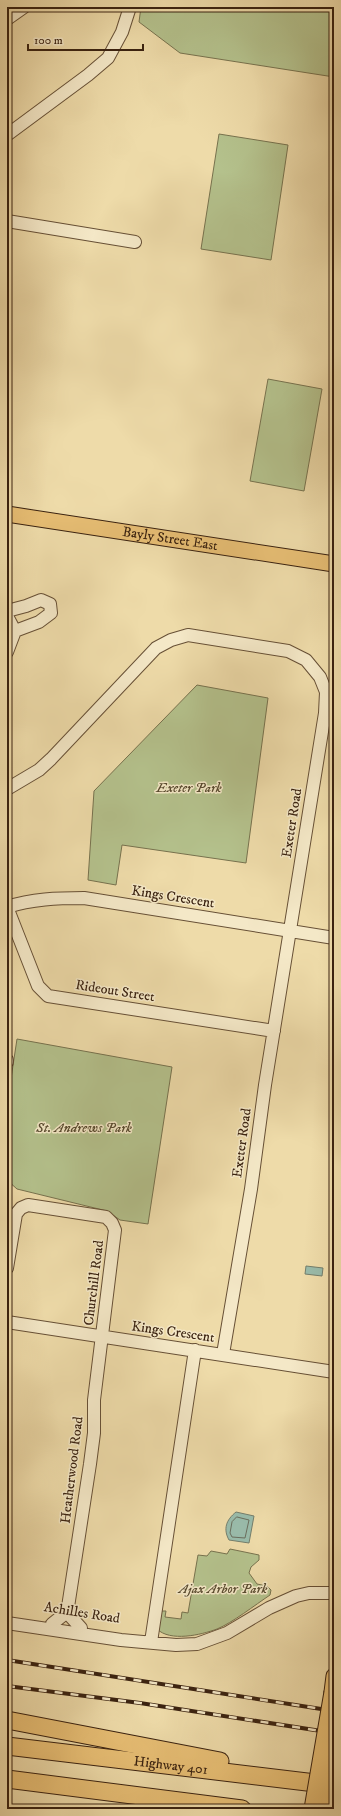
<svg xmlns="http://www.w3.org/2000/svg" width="341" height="1816" viewBox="0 0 341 1816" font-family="'IM FELL DW Pica',serif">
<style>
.green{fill:#b4c18c;stroke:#77724e}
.water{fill:#9ba;stroke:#737e6c}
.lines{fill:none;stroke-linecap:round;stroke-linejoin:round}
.shore{stroke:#6a6e5d;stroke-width:1}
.minor-casing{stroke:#675036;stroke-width:14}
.major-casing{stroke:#3a2210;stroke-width:17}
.highway-casing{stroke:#3a2210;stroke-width:19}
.minor{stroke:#f4e8c7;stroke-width:12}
.major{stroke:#e7be74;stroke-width:15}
.highway{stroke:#e7be74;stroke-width:17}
.rail-casing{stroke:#3a2210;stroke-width:4}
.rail{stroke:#f4e8c7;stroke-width:2.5;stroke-dasharray:8;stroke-linecap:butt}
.major-bridge-casing{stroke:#3a2210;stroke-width:17;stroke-linecap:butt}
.major-bridge{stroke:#e7be74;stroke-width:15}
.labels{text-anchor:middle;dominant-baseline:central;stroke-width:3;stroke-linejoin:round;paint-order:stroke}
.street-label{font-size:14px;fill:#3a2210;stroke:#f4e8c7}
.park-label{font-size:14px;font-style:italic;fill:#584a2f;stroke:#f4e8c7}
</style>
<rect width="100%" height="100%" fill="#eedba9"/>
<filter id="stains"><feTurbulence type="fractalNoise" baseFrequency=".005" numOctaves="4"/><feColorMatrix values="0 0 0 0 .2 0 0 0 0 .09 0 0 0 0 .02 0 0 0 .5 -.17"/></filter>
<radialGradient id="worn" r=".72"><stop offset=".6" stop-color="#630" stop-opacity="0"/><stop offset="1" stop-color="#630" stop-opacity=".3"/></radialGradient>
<!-- green -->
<path class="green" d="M 141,7 L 334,7 L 334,77 L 180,53 L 139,22 Z
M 219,134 L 288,145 L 271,260 L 201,249 Z
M 268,379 L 322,389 L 304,491 L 250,481 Z
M 197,685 L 268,698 L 246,863 L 122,845 L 116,885 L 88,880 L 94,791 Z
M 17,1039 L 172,1067 L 148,1224 L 120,1220 L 107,1211 L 17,1189 L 7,1180 L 7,1105 Z
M 230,1549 L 259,1555 L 259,1560 L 251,1567 L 249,1573 L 257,1584 L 267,1586 L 271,1590 L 270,1595 C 255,1605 232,1623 217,1629 C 201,1635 170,1642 157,1629 L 160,1611 L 166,1611 L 165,1617 L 181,1619 L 182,1612 L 188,1613 L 198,1555 L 207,1556 L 211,1551 L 227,1554 Z"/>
<!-- water -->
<path class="water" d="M 306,1266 L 323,1268 L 322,1276 L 305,1274 Z
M 236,1512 L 254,1516 L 249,1543 L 229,1540 C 223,1529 226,1520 236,1512 Z"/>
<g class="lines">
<!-- shore -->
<path class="shore" d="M 237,1517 L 249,1520 L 245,1538 L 232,1537 L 230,1533 L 232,1522 Z"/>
<defs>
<path id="minor" d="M 7,19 L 24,7
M 7,135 L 88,75 L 108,58 L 122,32 L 130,7
M 7,221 L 135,242
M 7,611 L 26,606 L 41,600 L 50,604 L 51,613 L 39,622 L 15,631
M 7,616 L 15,631 L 7,652
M 7,789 L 39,770 L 51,759 L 156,648 L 171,640 L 188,635 L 288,651 L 306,660 L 320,677 L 326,692 L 325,713 L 265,1085 L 251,1189 L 223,1354
M 7,907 C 32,899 57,898 84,898 L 334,938
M 7,907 L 38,986 L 48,996 L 274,1031
M 7,1060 L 7,1062
M 7,1268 L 16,1214 L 21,1208 L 28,1205 L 106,1217 L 112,1223 L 115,1230 L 94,1400 L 94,1433 L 90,1464 L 68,1607 L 71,1617 L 81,1628
M 7,1322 L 334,1372
M 7,1623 L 121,1640 L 176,1645 L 197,1644 L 227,1633 L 269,1608 L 296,1596 L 309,1593 L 334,1593
M 52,1624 L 62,1616 L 68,1607
M 151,1642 L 195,1350"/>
<g id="major">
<path id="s1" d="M 7,514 L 334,564"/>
<path d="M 332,1692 L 334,1676"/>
</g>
<g id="highway">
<path d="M 7,1720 L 220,1761"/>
<path id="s2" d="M 7,1746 L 332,1785"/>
<path d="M 7,1779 L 242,1809"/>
</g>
</defs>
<!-- minor casing -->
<use href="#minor" class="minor-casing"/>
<!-- major casing -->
<use href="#major" class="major-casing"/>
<!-- highway casing -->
<use href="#highway" class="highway-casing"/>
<!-- minor -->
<use href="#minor" class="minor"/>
<!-- major -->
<use href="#major" class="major"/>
<!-- highway -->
<use href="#highway" class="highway"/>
<defs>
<path id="rail" d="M 7,1660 L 334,1711
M 7,1686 L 140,1703 L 334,1733"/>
</defs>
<!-- rail casing -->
<use href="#rail" class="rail-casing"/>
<!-- rail -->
<use href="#rail" class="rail"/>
<defs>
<path id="major-bridge" d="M 312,1809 L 332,1692
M 326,1809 L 334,1760"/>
</defs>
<!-- major-bridge casing -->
<use href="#major-bridge" class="major-bridge-casing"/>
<!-- major-bridge -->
<use href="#major-bridge" class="major-bridge"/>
</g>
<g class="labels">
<!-- street labels -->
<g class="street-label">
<text stroke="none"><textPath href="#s1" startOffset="165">Bayly Street East</textPath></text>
<text transform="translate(292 823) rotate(-81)">Exeter Road</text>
<text transform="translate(173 897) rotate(9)">Kings Crescent</text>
<text transform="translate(115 991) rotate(9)">Rideout Street</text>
<text transform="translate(242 1143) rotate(-82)">Exeter Road</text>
<text transform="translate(94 1283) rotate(-83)">Churchill Road</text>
<text transform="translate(173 1332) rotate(8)">Kings Crescent</text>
<text transform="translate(72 1470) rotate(-83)">Heatherwood Road</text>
<text transform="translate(82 1613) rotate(9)">Achilles Road</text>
<text stroke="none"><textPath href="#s2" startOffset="165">Highway 401</textPath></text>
</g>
<!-- park labels -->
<g class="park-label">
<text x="189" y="788">Exeter Park</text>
<text x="84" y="1128">St. Andrews Park</text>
<text x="223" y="1589">Ajax Arbor Park</text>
</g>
</g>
<!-- margin -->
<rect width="341" height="1816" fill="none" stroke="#eedba9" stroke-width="24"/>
<rect x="8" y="8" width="325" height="1800" fill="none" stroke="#3a2210" stroke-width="2"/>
<rect x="12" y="12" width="317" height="1792" fill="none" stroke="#3a2210"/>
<!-- scale -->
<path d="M28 44v6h115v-6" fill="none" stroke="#3a2210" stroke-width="2"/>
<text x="34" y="44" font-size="12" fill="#3a2210" stroke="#f4e8c7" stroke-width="3" paint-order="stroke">100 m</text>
<rect width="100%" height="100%" filter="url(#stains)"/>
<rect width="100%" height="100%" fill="url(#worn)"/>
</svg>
